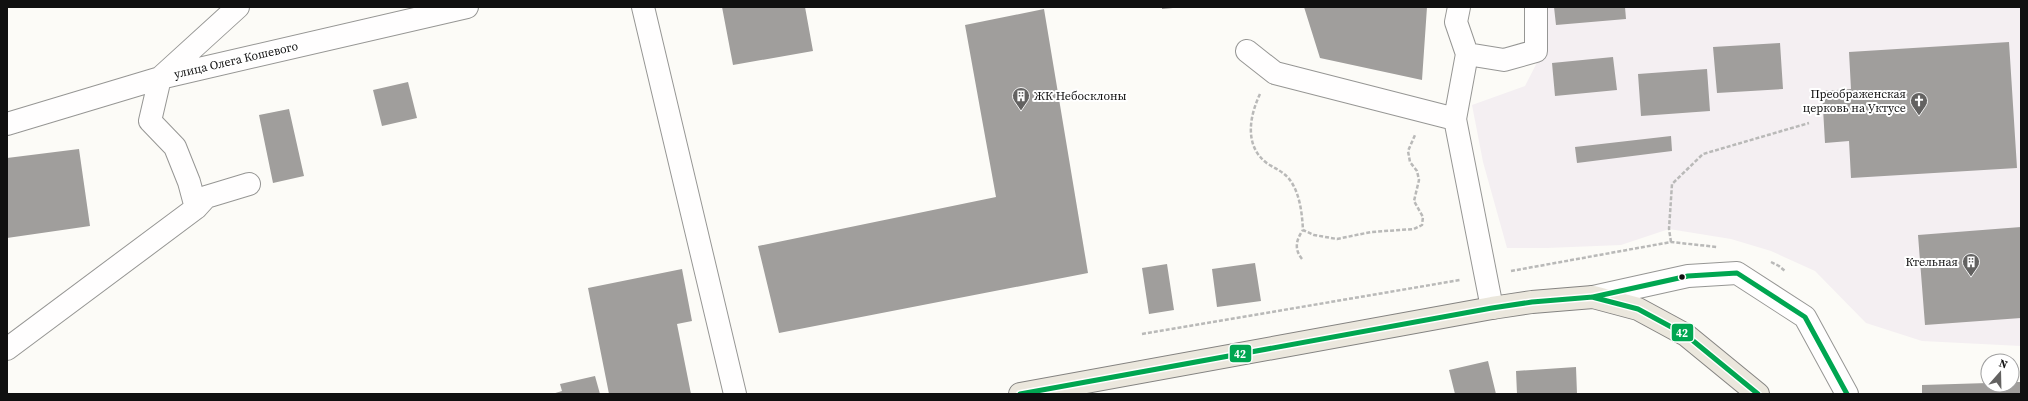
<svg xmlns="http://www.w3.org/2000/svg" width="2028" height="401" viewBox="0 0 2028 401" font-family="'Source Serif 4',serif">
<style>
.industrial{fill:#f4eff2}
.building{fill:#a09e9c}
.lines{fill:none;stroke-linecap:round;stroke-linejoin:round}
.minor-casing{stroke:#969694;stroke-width:24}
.major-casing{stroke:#848381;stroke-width:24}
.path{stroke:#b9b9b8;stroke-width:2.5;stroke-dasharray:4 2;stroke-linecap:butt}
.minor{stroke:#fffefe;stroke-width:22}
.major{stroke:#ebe7dd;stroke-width:22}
.bus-1-casing{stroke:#fff;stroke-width:8}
.bus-1{stroke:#00a651;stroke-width:5}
.bus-dot{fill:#101010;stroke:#fff;stroke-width:1.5}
.labels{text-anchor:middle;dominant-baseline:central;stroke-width:4;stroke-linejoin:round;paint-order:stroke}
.street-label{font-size:12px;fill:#101010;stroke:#fff}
.poi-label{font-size:12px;fill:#101010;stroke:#fff;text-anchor:end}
.line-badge{stroke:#fff;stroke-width:1.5}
.badge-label{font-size:11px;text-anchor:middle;font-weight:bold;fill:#fff}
</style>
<rect width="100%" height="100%" fill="#fcfbf7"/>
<!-- industrial -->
<path class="industrial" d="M 1544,7 L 2021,7 L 2021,346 L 1922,341 L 1866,323 L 1815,271 L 1771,251 L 1731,239 L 1669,229 L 1621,245 L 1547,248 L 1507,248 L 1483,162 L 1472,105 L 1525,86 L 1547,43 Z"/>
<!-- building -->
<path class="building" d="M 722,7 L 805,7 L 813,51 L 733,65 Z
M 1162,7 L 1173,7 L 1173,8 L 1162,9 Z
M 1304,7 L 1427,7 L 1422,80 L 1320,58 Z
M 1554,7 L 1625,7 L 1626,19 L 1556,25 Z
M 1044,9 L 1088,273 L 779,333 L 758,246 L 996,197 L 965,25 Z
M 2009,42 L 2017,168 L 1851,178 L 1849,141 L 1825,143 L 1822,91 L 1851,89 L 1849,52 Z
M 1780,43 L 1783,89 L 1717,93 L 1713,47 Z
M 1613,57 L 1617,90 L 1555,96 L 1552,63 Z
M 1707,69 L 1710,111 L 1641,116 L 1638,74 Z
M 408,82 L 417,118 L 382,126 L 373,90 Z
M 289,109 L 304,176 L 273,183 L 259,115 Z
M 1671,136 L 1672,151 L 1577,163 L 1575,147 Z
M 79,149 L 90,226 L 7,238 L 7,158 Z
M 2021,227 L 2021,318 L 1925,325 L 1918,235 Z
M 1255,263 L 1261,301 L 1217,307 L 1212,269 Z
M 1167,264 L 1174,310 L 1149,314 L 1142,268 Z
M 682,269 L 692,321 L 677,324 L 691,394 L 609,394 L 588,288 Z
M 1488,361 L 1496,394 L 1455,394 L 1449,370 Z
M 1576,367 L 1577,394 L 1517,394 L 1516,371 Z
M 595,376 L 600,394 L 552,394 L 562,391 L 560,384 Z
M 2012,382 L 2021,382 L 2021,394 L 1922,394 L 1922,385 L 1988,383 L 1988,385 L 2012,385 Z"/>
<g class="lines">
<defs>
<path id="minor" d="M 643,7 L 735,394
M 1459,7 L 1456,22 L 1467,54
M 1247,51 L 1275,73 L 1455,119
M 7,124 L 160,78 L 467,7
M 196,208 L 206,197 L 249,184
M 1593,297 L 1688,276 L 1737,273 L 1805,317 L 1847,394
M 1492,308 L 1455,119 L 1467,54 L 1504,60 L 1536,51 L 1536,7
M 7,349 L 196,208 L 189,182 L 175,147 L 150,121 L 160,78 L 238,7"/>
<path id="major" d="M 1020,394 L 1492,308 L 1532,302 L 1593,297 L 1638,309 L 1686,335 L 1758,394"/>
</defs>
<!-- minor casing -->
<use href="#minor" class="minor-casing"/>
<!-- major casing -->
<use href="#major" class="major-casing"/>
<!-- path -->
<path class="path" d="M 1260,94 C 1249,117 1244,147 1268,164 C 1276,169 1284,172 1290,180 C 1300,194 1302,213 1303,230 L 1314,235 L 1337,239 L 1371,232 L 1414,229 L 1422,225 L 1423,217 L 1414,201 L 1419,180 L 1417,171 L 1410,162 L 1408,151 L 1415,135
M 1671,242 L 1669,229 L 1672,184 L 1703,154 L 1809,123
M 1302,259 C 1294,249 1296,240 1303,230
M 1771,262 L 1779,266 L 1785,271
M 1511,271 L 1671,242 L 1717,247
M 1142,334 L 1460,280"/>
<!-- minor -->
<use href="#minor" class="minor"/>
<!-- major -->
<use href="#major" class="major"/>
<defs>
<path id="bus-1" d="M 1592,297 L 1638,309 L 1686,335 L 1758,394
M 1020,394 L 1492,308 L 1532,302 L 1593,297 L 1688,276 L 1737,273 L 1805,317 L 1847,394"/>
</defs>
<!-- bus-1 casing -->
<use href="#bus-1" class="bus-1-casing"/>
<!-- bus-1 -->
<use href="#bus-1" class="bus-1"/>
</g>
<!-- icons -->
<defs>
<symbol id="building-pin" viewBox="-11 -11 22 30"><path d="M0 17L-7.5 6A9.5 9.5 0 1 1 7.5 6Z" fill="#636261" stroke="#fff"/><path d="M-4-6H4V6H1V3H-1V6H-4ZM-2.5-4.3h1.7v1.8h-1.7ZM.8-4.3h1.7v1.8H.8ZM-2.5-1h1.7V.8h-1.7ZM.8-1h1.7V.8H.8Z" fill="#fff"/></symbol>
<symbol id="church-pin" viewBox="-11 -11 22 30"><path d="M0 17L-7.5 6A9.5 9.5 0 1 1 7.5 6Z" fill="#636261" stroke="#fff"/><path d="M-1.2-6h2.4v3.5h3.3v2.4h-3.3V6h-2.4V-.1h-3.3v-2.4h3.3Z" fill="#fff"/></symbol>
</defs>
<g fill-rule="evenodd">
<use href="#building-pin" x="1011" y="86" width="20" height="27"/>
<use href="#church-pin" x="1909" y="91" width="20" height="27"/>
<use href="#building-pin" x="1961" y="252" width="20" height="27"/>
</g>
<!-- markers -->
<circle class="bus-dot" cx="1682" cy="277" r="3.5"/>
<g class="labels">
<!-- street labels -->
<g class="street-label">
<text transform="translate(236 60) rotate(-13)">улица Олега Кошевого</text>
</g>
<!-- poi labels -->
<g class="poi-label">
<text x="1906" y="94">Преображенская<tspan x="1906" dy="14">церковь на Уктусе</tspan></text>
<text x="1034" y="96" text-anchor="start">ЖК Небосклоны</text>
<text x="1958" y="262">Ктельная</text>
</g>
</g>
<g class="line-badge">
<rect x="1671" y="323" width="23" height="19" rx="4" fill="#00a651"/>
<rect x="1229" y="344" width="23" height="19" rx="4" fill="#00a651"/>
</g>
<g class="badge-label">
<text x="1682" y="337">42</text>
<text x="1240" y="358">42</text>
</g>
<!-- border -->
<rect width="2028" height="401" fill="none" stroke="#101010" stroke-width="16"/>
<!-- north arrow -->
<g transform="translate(2000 373) rotate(20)"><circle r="19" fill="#ffffff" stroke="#9f9f9f"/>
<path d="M0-3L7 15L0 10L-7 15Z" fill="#636261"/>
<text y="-6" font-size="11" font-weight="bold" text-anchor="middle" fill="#101010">N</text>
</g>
</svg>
